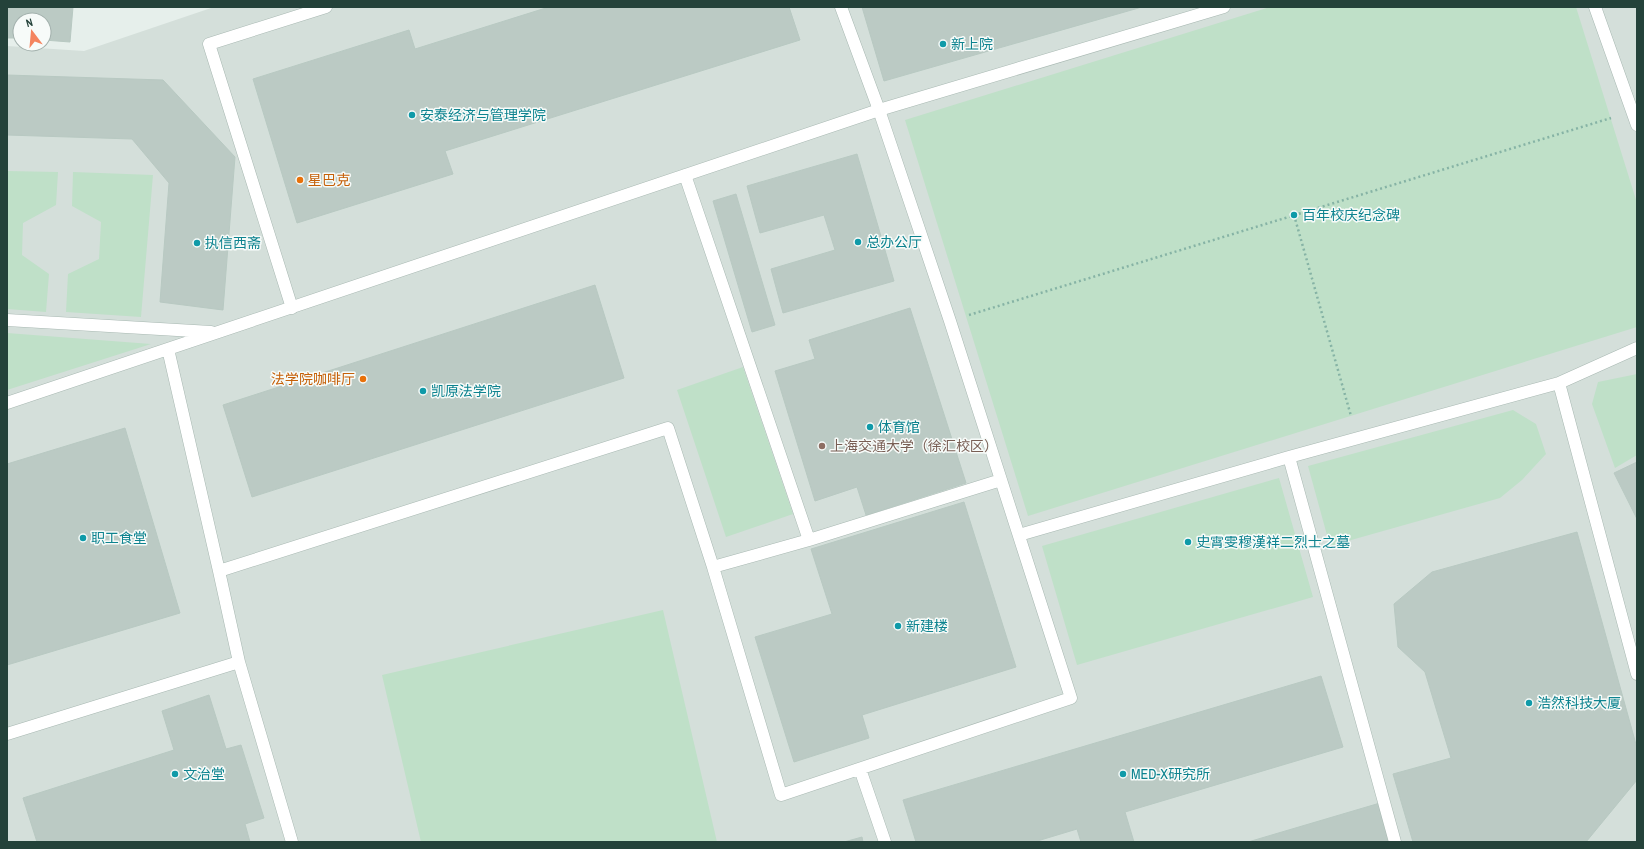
<svg xmlns="http://www.w3.org/2000/svg" width="1644" height="849" viewBox="0 0 1644 849" font-family="'Archivo Narrow','Noto Sans SC',sans-serif">
<style>
.built{fill:#d4dfda}
.green{fill:#bfe0c8}
.building{fill:#bbcac4;stroke:#b8c9c2}
.lines{fill:none;stroke-linecap:round;stroke-linejoin:round}
.service-casing{stroke:#a8b8b2;stroke-width:13}
.path{stroke:#86b3a5;stroke-width:2.5;stroke-dasharray:2 3;stroke-linecap:butt}
.service{stroke:#fff;stroke-width:12}
.culture-dot{fill:#0f9aa8;stroke:#f7fbf9;stroke-width:1.5}
.food-dot{fill:#e8710a;stroke:#f7fbf9;stroke-width:1.5}
.education-dot{fill:#8d6e63;stroke:#f7fbf9;stroke-width:1.5}
.labels{text-anchor:middle;dominant-baseline:central;stroke-width:3;stroke-linejoin:round;paint-order:stroke}
.culture-label{font-size:14px;fill:#0d838f;stroke:#f7fbf9;text-anchor:start}
.food-label{font-size:14px;fill:#c56008;stroke:#f7fbf9;text-anchor:start}
.education-label{font-size:14px;fill:#785e54;stroke:#f7fbf9;text-anchor:start}
</style>
<rect width="100%" height="100%" fill="#e6efeb"/>
<!-- built -->
<path class="built" d="M 214,7 L 1637,7 L 1637,842 L 7,842 L 7,46 L 84,51 Z"/>
<!-- green -->
<path class="green" d="M 1270,7 L 1576,7 L 1637,203 L 1637,327 L 1028,516 L 905,120 Z
M 7,171 L 58,172 L 56,205 L 23,223 L 22,255 L 49,274 L 46,312 L 7,309 Z
M 73,172 L 153,175 L 141,317 L 66,312 L 68,274 L 99,259 L 101,222 L 72,206 Z
M 7,333 L 151,344 L 7,390 Z
M 743,367 L 793,514 L 726,537 L 677,390 Z
M 1637,374 L 1637,455 L 1615,468 L 1592,404 L 1598,382 Z
M 1513,410 L 1536,424 L 1546,454 L 1522,480 L 1500,498 L 1330,546 L 1308,466 Z
M 1279,478 L 1313,597 L 1077,665 L 1042,546 Z
M 663,610 L 717,842 L 421,842 L 382,675 Z"/>
<!-- building -->
<path class="building" d="M 7,7 L 73,7 L 70,42 L 44,40 L 44,20 L 20,20 L 20,38 L 7,38 Z
M 549,7 L 789,7 L 800,40 L 445,151 L 453,174 L 297,223 L 253,79 L 409,30 L 415,49 Z
M 862,7 L 1142,7 L 884,81 Z
M 7,75 L 163,80 L 235,157 L 223,310 L 160,302 L 169,183 L 132,139 L 7,135 Z
M 857,154 L 894,281 L 783,313 L 771,269 L 835,250 L 824,215 L 760,233 L 747,186 Z
M 736,194 L 775,325 L 752,332 L 713,201 Z
M 595,285 L 624,378 L 252,497 L 223,405 Z
M 910,308 L 966,483 L 866,515 L 857,487 L 815,501 L 775,371 L 815,359 L 809,340 Z
M 125,428 L 180,613 L 7,665 L 7,464 Z
M 1637,462 L 1637,519 L 1614,473 Z
M 964,502 L 1016,667 L 862,715 L 869,738 L 794,762 L 755,637 L 832,614 L 811,549 Z
M 1577,532 L 1637,748 L 1637,780 L 1586,842 L 1413,842 L 1393,774 L 1451,758 L 1425,672 L 1398,647 L 1394,604 L 1432,572 Z
M 1321,676 L 1343,747 L 1125,812 L 1134,842 L 1081,842 L 1077,829 L 1034,842 L 916,842 L 903,800 Z
M 209,695 L 226,749 L 241,745 L 264,818 L 245,824 L 250,842 L 37,842 L 23,798 L 174,750 L 162,711 Z
M 1380,803 L 1391,842 L 1248,842 Z
M 862,837 L 863,842 L 844,842 Z"/>
<g class="lines">
<defs>
<path id="service" d="M 1595,7 L 1637,125
M 292,308 L 209,44 L 326,7
M 7,320 L 211,332
M 1637,348 L 1559,383 L 1637,674
M 168,349 L 219,571
M 7,403 L 879,110 L 841,7
M 1289,457 L 1395,842
M 1019,535 L 1289,457 L 1559,383
M 809,540 L 1001,480
M 713,567 L 781,795 L 1071,698 L 950,321 L 879,110 L 1224,7
M 239,662 L 219,571 L 668,428 L 713,567 L 809,540 L 685,175
M 7,734 L 239,662 L 292,842
M 860,769 L 885,842"/>
</defs>
<!-- service casing -->
<use href="#service" class="service-casing"/>
<!-- path -->
<path class="path" d="M 1294,215 L 1351,416
M 969,315 L 1611,118"/>
<!-- service -->
<use href="#service" class="service"/>
</g>
<!-- markers -->
<g class="culture-dot">
<circle cx="943" cy="44" r="4"/>
<circle cx="412" cy="115" r="4"/>
<circle cx="1294" cy="215" r="4"/>
<circle cx="858" cy="242" r="4"/>
<circle cx="197" cy="243" r="4"/>
<circle cx="423" cy="391" r="4"/>
<circle cx="870" cy="427" r="4"/>
<circle cx="83" cy="538" r="4"/>
<circle cx="1188" cy="542" r="4"/>
<circle cx="898" cy="626" r="4"/>
<circle cx="1529" cy="703" r="4"/>
<circle cx="175" cy="774" r="4"/>
<circle cx="1123" cy="774" r="4"/>
</g>
<g class="food-dot">
<circle cx="300" cy="180" r="4"/>
<circle cx="363" cy="379" r="4"/>
</g>
<circle class="education-dot" cx="822" cy="446" r="4"/>
<g class="labels">
<!-- culture labels -->
<g class="culture-label">
<text x="951" y="44">新上院</text>
<text x="420" y="115">安泰经济与管理学院</text>
<text x="1302" y="215">百年校庆纪念碑</text>
<text x="866" y="242">总办公厅</text>
<text x="205" y="243">执信西斋</text>
<text x="431" y="391">凯原法学院</text>
<text x="878" y="427">体育馆</text>
<text x="91" y="538">职工食堂</text>
<text x="1196" y="542">史霄雯穆漢祥二烈士之墓</text>
<text x="906" y="626">新建楼</text>
<text x="1537" y="703">浩然科技大厦</text>
<text x="183" y="774">文治堂</text>
<text x="1131" y="774">MED-X研究所</text>
</g>
<!-- food labels -->
<g class="food-label">
<text x="308" y="180">星巴克</text>
<text x="355" y="379" text-anchor="end">法学院咖啡厅</text>
</g>
<!-- education labels -->
<g class="education-label">
<text x="830" y="446">上海交通大学（徐汇校区）</text>
</g>
</g>
<!-- border -->
<rect width="1644" height="849" fill="none" stroke="#24423a" stroke-width="16"/>
<!-- north arrow -->
<g transform="translate(32 32) rotate(344)"><circle r="19" fill="#f7fbf9" stroke="#a3b1ad"/>
<path d="M0-3L7 15L0 10L-7 15Z" fill="#f4845f"/>
<text y="-6" font-size="11" font-weight="bold" text-anchor="middle" fill="#24423a">N</text>
</g>
</svg>
